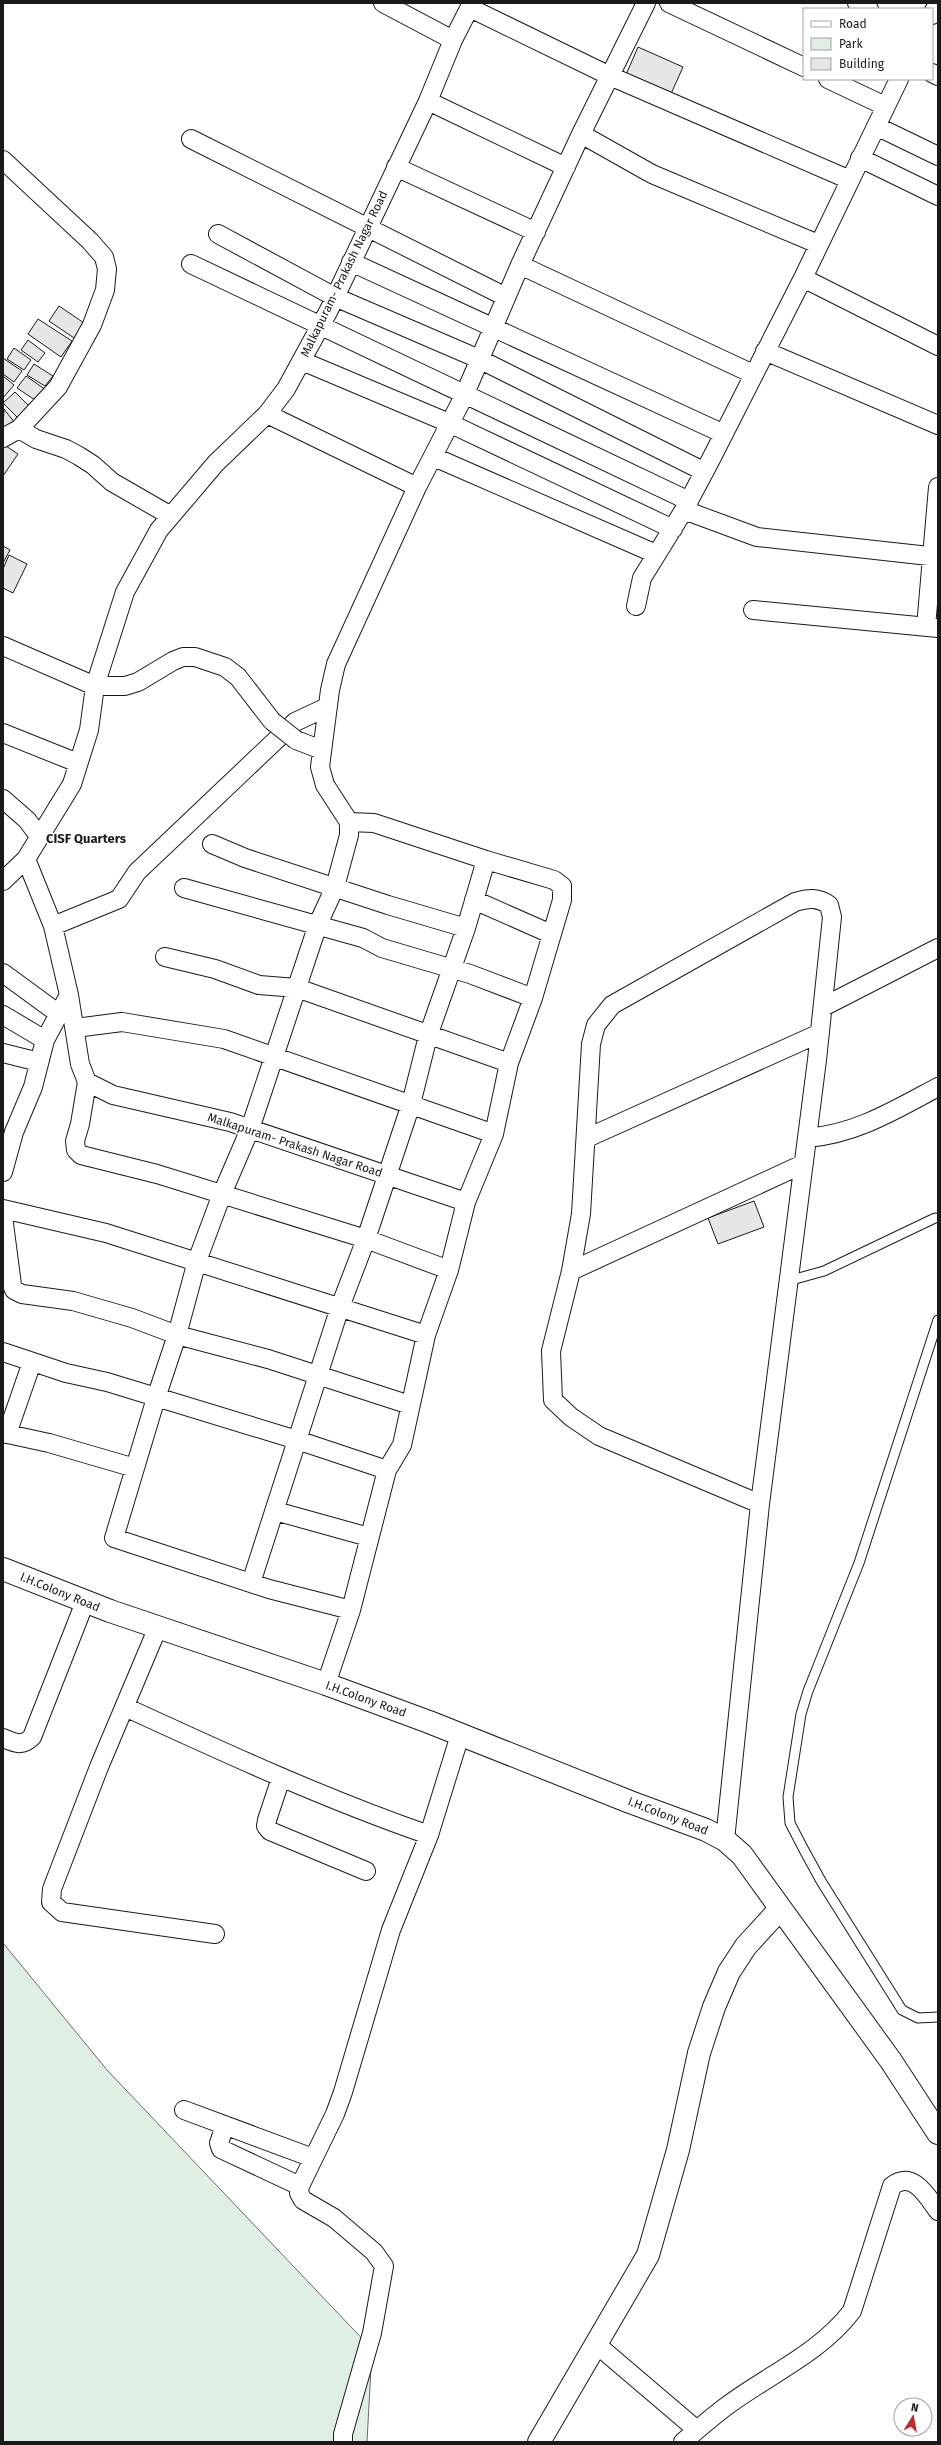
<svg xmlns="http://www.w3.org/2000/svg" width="941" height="2445" viewBox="0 0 941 2445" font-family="'Fira Sans',sans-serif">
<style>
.green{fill:#e0efe3;stroke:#6a6a6a}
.building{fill:#e6e6e6;stroke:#1a1a1a}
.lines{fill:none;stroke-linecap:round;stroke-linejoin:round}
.service-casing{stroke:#1a1a1a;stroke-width:11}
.minor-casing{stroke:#1a1a1a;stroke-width:20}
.tertiary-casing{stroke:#1a1a1a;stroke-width:24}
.service{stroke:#fff;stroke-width:9}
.minor{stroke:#fff;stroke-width:18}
.tertiary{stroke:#fff;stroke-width:22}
.minor-bridge-casing{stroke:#1a1a1a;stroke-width:20;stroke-linecap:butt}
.minor-bridge{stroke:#fff;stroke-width:18}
.labels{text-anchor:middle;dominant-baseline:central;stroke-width:3;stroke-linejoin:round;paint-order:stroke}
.street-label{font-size:12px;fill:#1a1a1a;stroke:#fff}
.neighbourhood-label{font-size:13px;font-weight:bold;fill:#1a1a1a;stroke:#fff}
</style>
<rect width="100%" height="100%" fill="#fff"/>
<!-- green -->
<path class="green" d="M 3,1943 L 107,2070 L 372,2349 L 367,2442 L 3,2442 Z"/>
<!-- building -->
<path class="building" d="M 638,47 L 683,67 L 670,96 L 625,77 Z
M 59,306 L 84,323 L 74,338 L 49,321 Z
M 38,319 L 72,341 L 61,357 L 28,334 Z
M 28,340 L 45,353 L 38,362 L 21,350 Z
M 14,348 L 31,360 L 24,370 L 7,359 Z
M 3,358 L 22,371 L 14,382 L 3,374 Z
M 34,364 L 53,376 L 45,386 L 27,375 Z
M 3,376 L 14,385 L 3,398 Z
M 26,376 L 49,392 L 41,404 L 17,388 Z
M 15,392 L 31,408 L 19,419 L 3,403 Z
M 4,409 L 15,423 L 7,430 L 3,425 Z
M 3,444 L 18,454 L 3,476 Z
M 3,546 L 10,550 L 3,563 Z
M 9,555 L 27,564 L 13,593 L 3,588 L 3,569 Z
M 754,1201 L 764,1227 L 718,1244 L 708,1218 Z"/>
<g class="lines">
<defs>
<path id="service" d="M 788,1281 L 824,1271 L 935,1218
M 938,1320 L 859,1563 L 808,1691 L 801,1714 L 788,1797 L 790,1823 L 804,1850 L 821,1881 L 902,2010 L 918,2018 L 938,2017"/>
<path id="minor" d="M 383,3 L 453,40
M 669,3 L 804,67
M 857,3 L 869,9
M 470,8 L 610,76 L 850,180
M 932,15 L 938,3
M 932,73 L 938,76
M 828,79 L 885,106
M 428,101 L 566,167
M 876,126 L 938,156
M 581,134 L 652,174 L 818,244
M 191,139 L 506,297
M 860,158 L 938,196
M 3,160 L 90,241 L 104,257 L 107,269 L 105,290 L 92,325 L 58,387 L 19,429
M 396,167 L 536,232
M 218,234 L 335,297 L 479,359 L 703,471
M 351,262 L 724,434
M 191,264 L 689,501
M 520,265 L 753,374
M 803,278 L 938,346
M 765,351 L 938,425
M 302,361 L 449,423 L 673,529
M 267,414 L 417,487
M 3,438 L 19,429 L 36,439 L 66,449 L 79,456 L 93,465 L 112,482 L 171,516
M 434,457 L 656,554
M 684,510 L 757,537 L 938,557
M 636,606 L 642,578 L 684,510 L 710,461 L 803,278 L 899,79
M 753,610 L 938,628
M 926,627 L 938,487
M 3,646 L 95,686 L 125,686 L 138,682 L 173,661 L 183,657 L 195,657 L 225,667 L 238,677 L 272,721
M 3,733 L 78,763
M 296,740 L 322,750
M 3,799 L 27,820 L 39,836
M 212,844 L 245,858 L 388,905 L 466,928
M 26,859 L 53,926 L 69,995 L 80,1064 L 87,1082 L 113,1095 L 230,1122 L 466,1202
M 3,881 L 26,859 L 72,784 L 89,730 L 95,686 L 125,592 L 159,530 L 216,463 L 267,414 L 286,389 L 329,310 L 428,101 L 453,40 L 472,3
M 184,888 L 363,938 L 382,948 L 470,974 L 533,998
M 474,900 L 551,934
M 53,926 L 119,899 L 137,872 L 295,722 L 327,707
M 165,957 L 215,969 L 259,985 L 297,988 L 509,1063
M 3,973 L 59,1014
M 823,1007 L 938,948
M 3,1015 L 45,1040
M 75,1028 L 122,1022 L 224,1039 L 494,1134
M 3,1053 L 39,1062
M 87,1082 L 80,1124 L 75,1141 L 76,1150 L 81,1155 L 157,1174 L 366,1239 L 449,1270
M 587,1138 L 820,1033
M 807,1138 C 856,1134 895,1110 938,1087
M 3,1172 L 14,1132 L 33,1087 L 45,1040 L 69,995
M 3,1209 L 106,1233 L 426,1335
M 3,1216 L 12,1285 L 14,1290 L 22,1294 L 73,1301 L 132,1318 L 177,1335 L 268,1359 L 410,1405
M 571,1271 L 803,1164
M 3,1352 L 66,1373 L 107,1382 L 297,1440 L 387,1470
M 3,1433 L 49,1443 L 135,1468
M 7,1434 L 32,1362
M 275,1511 L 369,1537
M 251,1583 L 340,1307 L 366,1239 L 411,1104 L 428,1036 L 466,928 L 486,860 L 374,823 L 349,822
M 351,1610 L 387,1470 L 402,1445 L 426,1335 L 449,1270 L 466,1202 L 494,1134 L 509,1063 L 533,998 L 562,900 L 562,886 L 554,880 L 486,860
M 158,1627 L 99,1767 L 52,1889 L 51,1902 L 62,1912 L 215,1934
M 326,1684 L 351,1610 L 269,1589 L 114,1538 L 156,1398 L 177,1335 L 197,1261 L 222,1194 L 250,1129 L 318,924 L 335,887 L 349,835 L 349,822 L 325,785 L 320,767 L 330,690 L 336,664 L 417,487 L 464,396 L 520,265 L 581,134 L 646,3
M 125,1707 C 225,1753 325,1799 429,1835
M 3,1738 C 15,1743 22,1747 32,1737 L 85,1602
M 281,1778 L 267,1820 L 266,1826 L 270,1831 L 366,1871
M 725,1840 L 760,1504 L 817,1060 L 832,917 L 829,905 C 818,897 808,898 795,902 L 612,1005 L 596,1025 L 591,1044 L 581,1214 L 571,1271 L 551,1351 L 553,1400 L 571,1417 L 599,1436 L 760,1504
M 184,2110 L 313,2158
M 225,2125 L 219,2143 L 221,2149 L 300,2186
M 596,2344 L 697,2430
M 343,2442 L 343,2434 L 372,2333 L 384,2266 L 374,2252 L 334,2218 L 303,2200 L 299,2193 L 300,2186 L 335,2114 L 343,2092 L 391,1930 L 429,1835 L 460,1735
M 683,2442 C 698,2429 713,2416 728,2405 C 770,2374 820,2353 852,2311 L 892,2186 C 913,2170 927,2196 938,2211"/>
<path id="tertiary" d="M 3,1569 L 110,1611 L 326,1684 L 429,1722 L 630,1802 L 706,1830 L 725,1840 L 742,1855 L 891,2061 L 938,2133
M 539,2442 L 648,2255 L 678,2150 L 699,2053 L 714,2007 L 729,1972 L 746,1946 L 780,1909"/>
</defs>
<!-- service casing -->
<use href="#service" class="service-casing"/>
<!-- minor casing -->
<use href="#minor" class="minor-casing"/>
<!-- tertiary casing -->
<use href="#tertiary" class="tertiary-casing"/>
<!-- service -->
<use href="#service" class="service"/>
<!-- minor -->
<use href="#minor" class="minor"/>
<!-- tertiary -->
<use href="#tertiary" class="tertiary"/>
<defs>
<path id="minor-bridge" d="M 272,721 L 296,740"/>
</defs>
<!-- minor-bridge casing -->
<use href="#minor-bridge" class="minor-bridge-casing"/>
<!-- minor-bridge -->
<use href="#minor-bridge" class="minor-bridge"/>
</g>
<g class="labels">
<!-- street labels -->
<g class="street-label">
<text transform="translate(344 274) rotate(-64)">Malkapuram- Prakash Nagar Road</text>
<text transform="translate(295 1145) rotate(18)">Malkapuram- Prakash Nagar Road</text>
<text transform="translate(60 1592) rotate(22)">I.H.Colony Road</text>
<text transform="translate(366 1699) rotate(20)">I.H.Colony Road</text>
<text transform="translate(668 1816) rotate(21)">I.H.Colony Road</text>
</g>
<!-- neighbourhood labels -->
<g class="neighbourhood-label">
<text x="86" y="838">CISF Quarters</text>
</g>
</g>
<!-- border -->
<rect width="941" height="2445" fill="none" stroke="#1a1a1a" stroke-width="8"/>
<!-- legend -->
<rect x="803" y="8" width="130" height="72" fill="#ffffff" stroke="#a3a3a3"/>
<rect x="811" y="21" width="20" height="6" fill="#ffffff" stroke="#a3a3a3"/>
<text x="839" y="28" font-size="12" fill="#1a1a1a">Road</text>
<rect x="811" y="38" width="20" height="12" fill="#e0efe3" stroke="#a3a3a3"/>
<text x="839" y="48" font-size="12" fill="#1a1a1a">Park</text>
<rect x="811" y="58" width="20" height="12" fill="#e6e6e6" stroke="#a3a3a3"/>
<text x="839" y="68" font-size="12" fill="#1a1a1a">Building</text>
<!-- north arrow -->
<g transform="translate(913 2417) rotate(11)"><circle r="19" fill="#ffffff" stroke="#a3a3a3"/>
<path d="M0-3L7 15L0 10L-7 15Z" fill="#c62828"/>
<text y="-6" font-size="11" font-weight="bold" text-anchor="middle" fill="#1a1a1a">N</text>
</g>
</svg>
